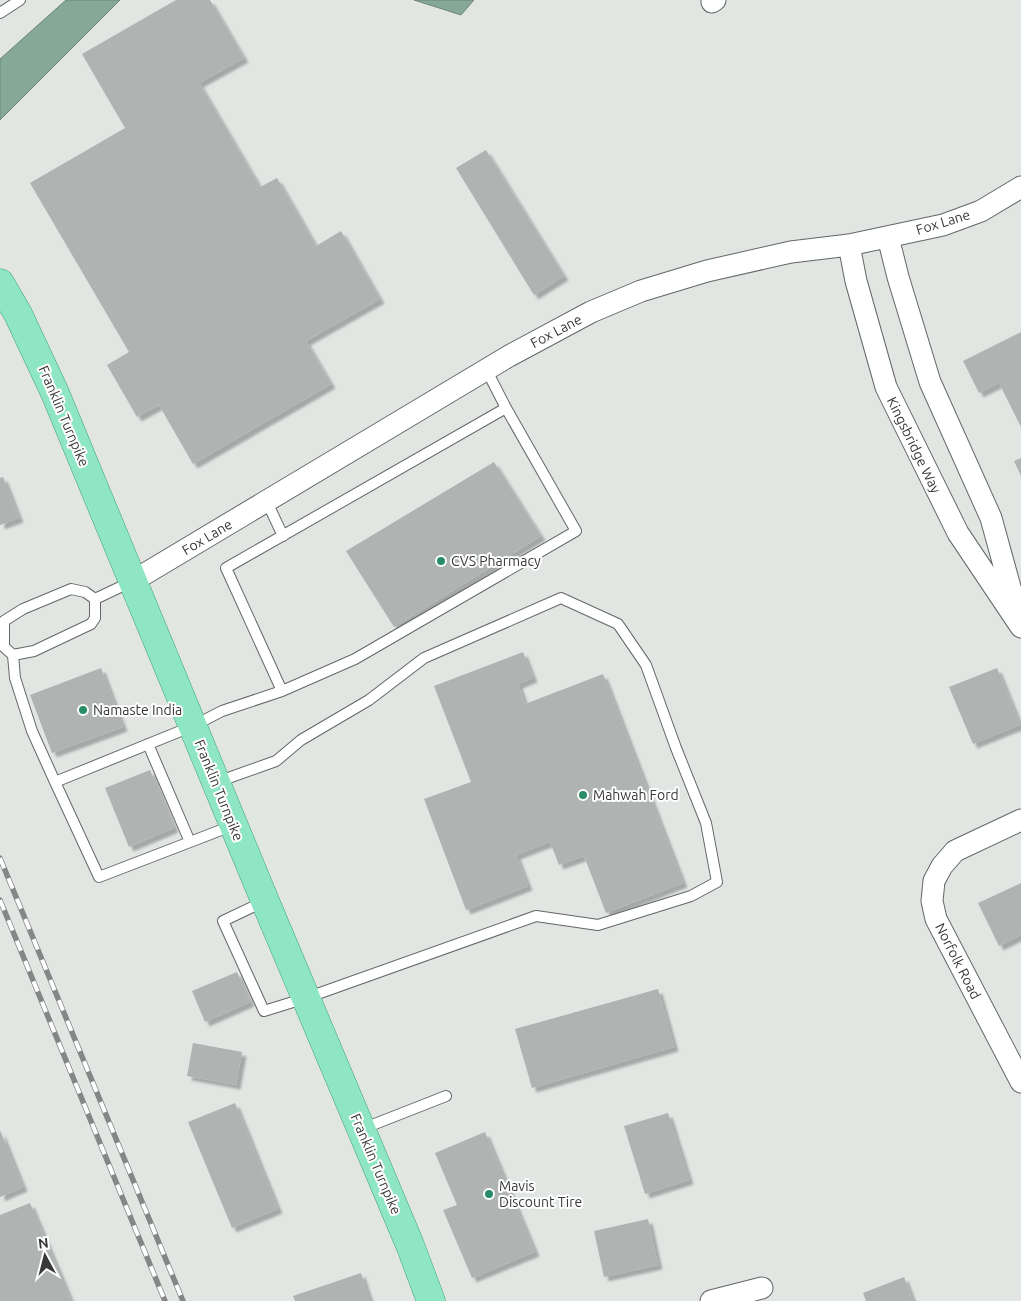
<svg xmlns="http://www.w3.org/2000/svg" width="1021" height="1301" viewBox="0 0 1021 1301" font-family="Ubuntu,sans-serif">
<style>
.water{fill:#85a897;stroke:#6e867a}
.building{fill:#afb3b1;filter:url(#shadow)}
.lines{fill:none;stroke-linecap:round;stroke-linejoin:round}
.service-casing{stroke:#636765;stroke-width:12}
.minor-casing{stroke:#636765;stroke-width:23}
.primary-casing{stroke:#3f9f7b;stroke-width:29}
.service{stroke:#fff;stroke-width:10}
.minor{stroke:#fff;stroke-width:21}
.primary{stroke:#8ee6c5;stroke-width:28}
.rail-casing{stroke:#848785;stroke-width:5.5}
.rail{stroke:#fff;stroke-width:4;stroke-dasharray:11;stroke-linecap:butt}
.poi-dot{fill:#288c67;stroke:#fff;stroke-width:2}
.labels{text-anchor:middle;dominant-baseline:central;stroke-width:4;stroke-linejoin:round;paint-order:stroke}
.street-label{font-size:14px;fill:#373837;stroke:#fff}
.poi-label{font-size:14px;fill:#373837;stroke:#fff;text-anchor:start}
</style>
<defs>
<filter id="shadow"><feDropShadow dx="4.5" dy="4.5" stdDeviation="1" flood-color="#0004"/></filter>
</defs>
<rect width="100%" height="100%" fill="#e1e6e3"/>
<!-- water -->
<path class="water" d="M 66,0 L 120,0 L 0,120 L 0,59 Z
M 414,0 L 474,0 L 461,15 Z"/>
<!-- building -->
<path class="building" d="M 176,0 L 210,0 L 244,58 L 199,83 L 260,187 L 277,178 L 316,246 L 341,231 L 380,299 L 306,341 L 331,384 L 193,464 L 159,405 L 137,417 L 107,365 L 129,352 L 30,183 L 125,128 L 82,54 Z
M 486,150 L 564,276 L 534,295 L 456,168 Z
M 1021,332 L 1021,427 L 999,383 L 979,393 L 963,361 Z
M 1021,458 L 1021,476 L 1014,461 Z
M 494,462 L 541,536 L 394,627 L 346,551 Z
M 3,477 L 19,518 L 0,525 L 0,478 Z
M 523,652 L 533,678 L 518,684 L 525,704 L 603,674 L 683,883 L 606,913 L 584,856 L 559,865 L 550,842 L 516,855 L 528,886 L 466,910 L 424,799 L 471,782 L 434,686 Z
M 101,668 L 123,727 L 52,753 L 30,695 Z
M 997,668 L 1020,725 L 973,744 L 949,687 Z
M 150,770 L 174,828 L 129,847 L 105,788 Z
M 1021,883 L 1021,935 L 999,946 L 978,903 Z
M 237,972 L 250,1002 L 205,1022 L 192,991 Z
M 658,989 L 674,1047 L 532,1088 L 515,1029 Z
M 193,1043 L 242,1052 L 236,1085 L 187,1076 Z
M 235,1103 L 278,1209 L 232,1228 L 188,1122 Z
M 668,1113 L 689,1180 L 645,1194 L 624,1126 Z
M 0,1130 L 23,1187 L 0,1197 Z
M 485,1132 L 535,1252 L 472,1278 L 443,1210 L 457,1205 L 435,1153 Z
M 30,1203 L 71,1301 L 0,1301 L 0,1215 Z
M 648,1219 L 658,1265 L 604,1277 L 594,1231 Z
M 361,1273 L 370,1301 L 295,1301 L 293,1296 Z
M 904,1277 L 913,1301 L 866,1301 L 863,1293 Z"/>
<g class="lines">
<defs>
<path id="service" d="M 0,13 L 20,0
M 267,502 L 283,536
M 71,589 L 85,592 L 95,599 L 95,618 L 91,624 L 34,651 L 13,655 L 4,647 L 4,621 L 23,609 Z
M 95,599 L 133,581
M 13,655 L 15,678 L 32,731 L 55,782 L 193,726 L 222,711 L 282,691 L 355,659 L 576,531 L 506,408 L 486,369
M 282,691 L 226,568 L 506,408
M 55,782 L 99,877 L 190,842 L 148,744
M 217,782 L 276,761 L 301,740 L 369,700 L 424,658 L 561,598 L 618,624 L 646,665 L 676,748 L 706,823 L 717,882 L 691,896 L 598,925 L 536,916 L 306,998 L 264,1011 L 223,921 L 265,901
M 190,842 L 234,825
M 362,1129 L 446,1096"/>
<path id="minor" d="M 712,2 L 715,0
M 888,237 L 898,277 L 930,382 L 991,518 L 1016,609
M 849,245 L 856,281 L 886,387 L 958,533 L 1021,627
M 133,581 L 509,356 L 591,312 L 641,291 L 707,271 L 791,252 L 849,245 L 943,225 L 981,211 L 1021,187
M 1021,820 L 955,851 L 942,866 L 934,881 L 932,901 L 936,919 L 1021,1082
M 711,1301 L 762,1288"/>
<path id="primary" d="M 0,283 L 18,314 L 55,393 L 265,901 L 410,1245 L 431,1301"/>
</defs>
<!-- service casing -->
<use href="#service" class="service-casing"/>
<!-- minor casing -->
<use href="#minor" class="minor-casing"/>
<!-- primary casing -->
<use href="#primary" class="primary-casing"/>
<!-- service -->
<use href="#service" class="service"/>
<!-- minor -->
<use href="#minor" class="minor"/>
<!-- primary -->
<use href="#primary" class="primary"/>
<defs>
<path id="rail" d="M 0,858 L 183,1301
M 0,900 L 165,1301"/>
</defs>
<!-- rail casing -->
<use href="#rail" class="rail-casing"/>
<!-- rail -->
<use href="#rail" class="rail"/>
</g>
<!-- markers -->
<g class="poi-dot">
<circle cx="441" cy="561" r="5"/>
<circle cx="83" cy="710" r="5"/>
<circle cx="583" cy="795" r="5"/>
<circle cx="489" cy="1194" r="5"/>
</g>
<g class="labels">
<!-- street labels -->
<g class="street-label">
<text transform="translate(943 222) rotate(-17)">Fox Lane</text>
<text transform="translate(556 331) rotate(-28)">Fox Lane</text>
<text transform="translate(64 416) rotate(67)">Franklin Turnpike</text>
<text transform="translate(914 445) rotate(64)">Kingsbridge Way</text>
<text transform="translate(207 537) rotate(-31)">Fox Lane</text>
<text transform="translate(219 790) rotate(68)">Franklin Turnpike</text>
<text transform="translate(958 961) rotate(63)">Norfolk Road</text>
<text transform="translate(376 1164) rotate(67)">Franklin Turnpike</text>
</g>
<!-- poi labels -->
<g class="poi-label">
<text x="451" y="561">CVS Pharmacy</text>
<text x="93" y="710">Namaste India</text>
<text x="593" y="795">Mahwah Ford</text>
<text x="499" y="1186">Mavis<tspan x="499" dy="16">Discount Tire</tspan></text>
</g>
</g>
<!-- north arrow -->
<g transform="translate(45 1256) rotate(353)" stroke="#ffffff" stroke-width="4" paint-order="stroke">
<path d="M0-4L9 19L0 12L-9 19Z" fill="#373837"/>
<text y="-8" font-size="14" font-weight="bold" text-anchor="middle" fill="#373837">N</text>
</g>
</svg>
